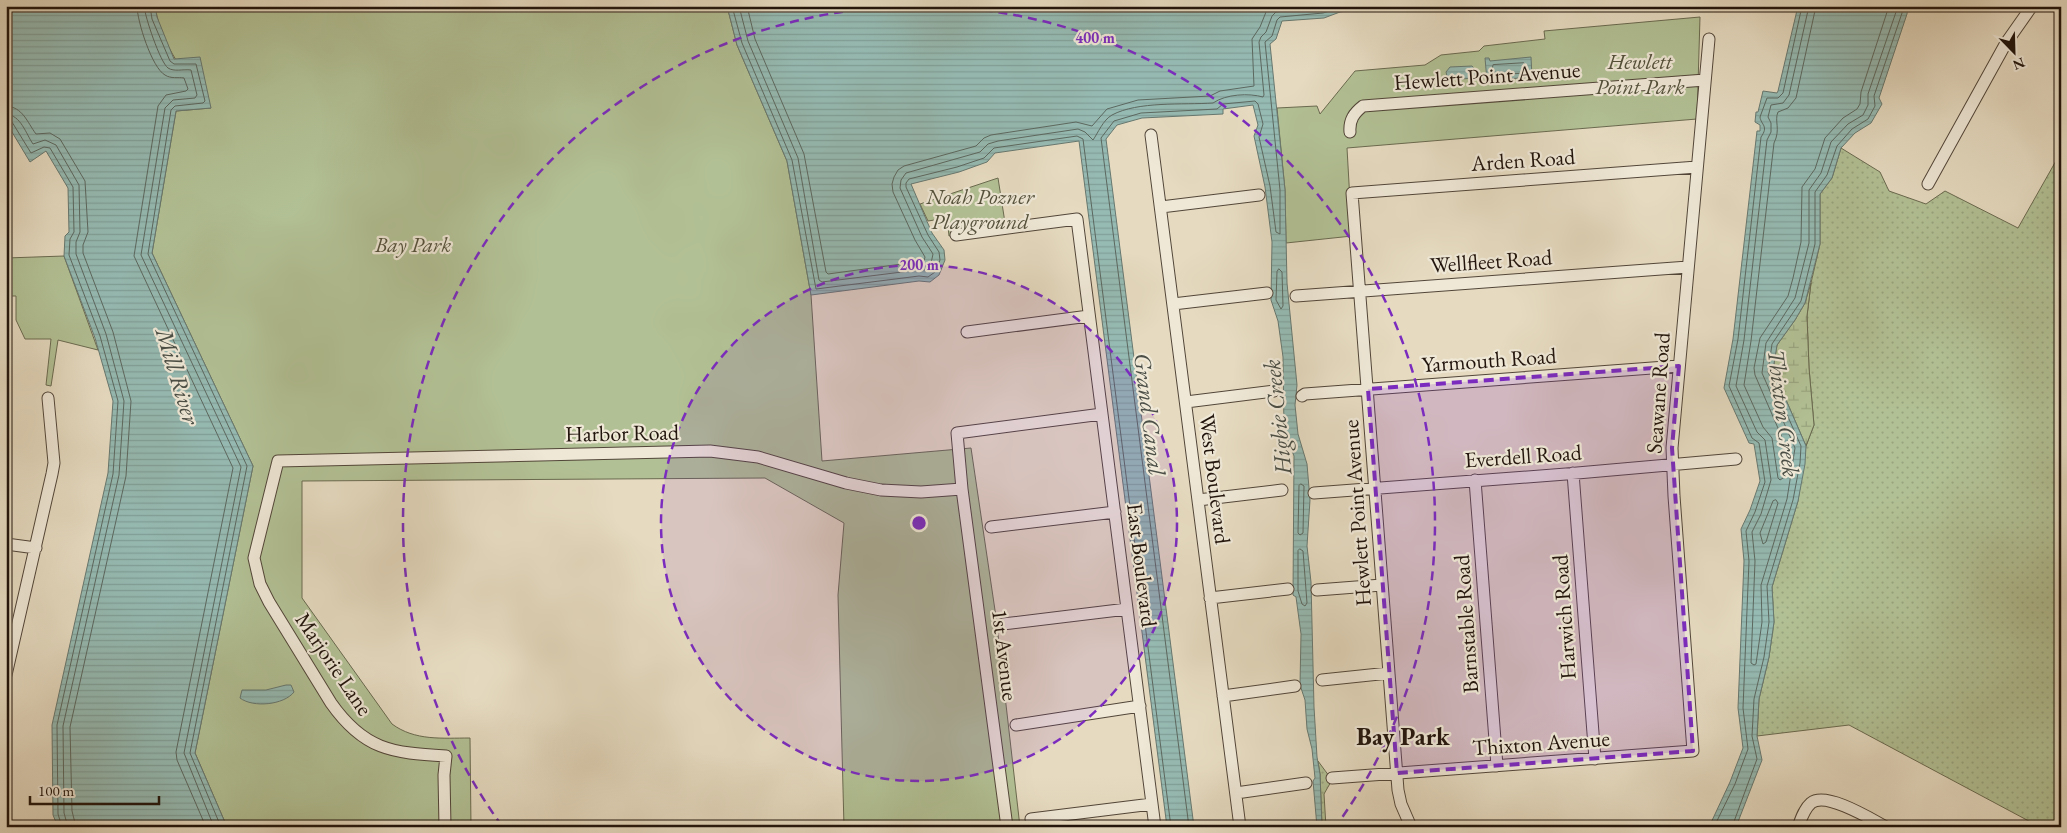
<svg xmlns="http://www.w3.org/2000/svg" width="2067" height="833" viewBox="0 0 2067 833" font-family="'EB Garamond',serif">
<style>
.grass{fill:url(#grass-dots);stroke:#6a6a50}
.wetland{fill:url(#wetland-marsh);stroke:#6a6a50}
.green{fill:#b2c195;stroke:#6a6a50}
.water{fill:url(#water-rules);stroke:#677870}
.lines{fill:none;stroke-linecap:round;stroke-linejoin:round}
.shore{stroke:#5c6860;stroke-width:1}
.minor-casing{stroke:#524639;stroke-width:13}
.minor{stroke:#efe8d7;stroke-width:11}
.marked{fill:#7b2cbf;fill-opacity:0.2;stroke:#7b2cbf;stroke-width:4;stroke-dasharray:10 6;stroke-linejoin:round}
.ring{fill:none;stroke:#7b2cbf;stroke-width:2.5;stroke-dasharray:9 6}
.labels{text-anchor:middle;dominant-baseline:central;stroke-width:4.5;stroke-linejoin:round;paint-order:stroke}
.park-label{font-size:22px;font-style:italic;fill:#54513c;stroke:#efe8d7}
.street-label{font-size:22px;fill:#21140c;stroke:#efe8d7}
.water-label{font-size:24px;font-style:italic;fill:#4a4e46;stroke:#efe8d7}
.quarter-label{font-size:25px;font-weight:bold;fill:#21140c;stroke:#efe8d7}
.centre{fill:#7b2cbf;stroke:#efe8d7;stroke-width:2.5}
.ring-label{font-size:15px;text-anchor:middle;font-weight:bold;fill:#7b2cbf;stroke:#efe8d7;stroke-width:4.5;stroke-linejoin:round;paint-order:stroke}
</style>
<defs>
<pattern id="grass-dots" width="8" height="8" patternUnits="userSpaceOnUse" patternTransform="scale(1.25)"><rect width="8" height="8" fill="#b2c195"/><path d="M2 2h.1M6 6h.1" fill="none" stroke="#99a57f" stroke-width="1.8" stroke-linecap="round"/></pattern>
<pattern id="wetland-marsh" width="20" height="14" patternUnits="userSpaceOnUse" patternTransform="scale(1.25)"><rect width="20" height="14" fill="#b2c195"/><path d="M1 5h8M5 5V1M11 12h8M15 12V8" fill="none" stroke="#99a57f"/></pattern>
<pattern id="water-rules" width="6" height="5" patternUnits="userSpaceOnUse" patternTransform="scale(1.25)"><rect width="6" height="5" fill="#96bbb3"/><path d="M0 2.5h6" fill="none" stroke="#81a099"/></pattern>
</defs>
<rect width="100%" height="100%" fill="#e6dbc1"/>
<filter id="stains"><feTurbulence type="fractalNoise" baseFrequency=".004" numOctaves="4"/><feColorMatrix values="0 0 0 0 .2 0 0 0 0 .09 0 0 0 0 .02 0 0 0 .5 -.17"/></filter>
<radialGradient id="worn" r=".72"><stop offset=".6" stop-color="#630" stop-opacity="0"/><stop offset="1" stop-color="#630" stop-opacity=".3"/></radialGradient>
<!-- grass -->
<path class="grass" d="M 1841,148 L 1880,172 L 1889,191 L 1926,204 L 1945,191 L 2018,228 L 2061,152 L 2061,827 L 2040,827 L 1849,725 L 1757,736 L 1759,699 L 1769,657 L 1774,622 L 1772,587 L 1798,501 L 1806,446 L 1814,425 L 1809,368 L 1807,316 L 1811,283 L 1820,244 L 1820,194 L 1832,178 Z
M 1318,761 L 1332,780 L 1324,794 L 1326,827 L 1322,827 L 1320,774 Z"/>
<!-- wetland -->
<path class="wetland" d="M 1811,283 L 1807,316 L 1809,368 L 1814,425 L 1806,446 L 1773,370 L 1777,345 L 1795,320 L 1805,303 Z"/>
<!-- green -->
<path class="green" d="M 155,6 L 727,6 L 737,45 L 787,161 L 811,295 L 822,461 L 971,448 L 996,617 L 1020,827 L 844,827 L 838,595 L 844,523 L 765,478 L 302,481 L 302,598 L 392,724 C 415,741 442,738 470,738 L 471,827 L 227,827 L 195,753 L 253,466 L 152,253 L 176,111 L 211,108 C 187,77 161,46 155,6 Z
M 1700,17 L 1697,119 L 1347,148 L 1352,236 L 1286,243 L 1285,190 L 1277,108 L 1317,106 L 1320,114 L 1355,71 L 1425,65 L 1441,55 L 1479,51 L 1484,46 L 1545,39 L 1544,31 Z
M 998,178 L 1006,229 L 949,236 L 947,218 L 928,221 L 920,204 Z
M 64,256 L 98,350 L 58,340 L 51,386 L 46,385 L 51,339 L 25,339 L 16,320 L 16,296 L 6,296 L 6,258 Z"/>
<!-- water -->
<path class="water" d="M 6,6 L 155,6 L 157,17 L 174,59 L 200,57 L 211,108 L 176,111 L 152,253 L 253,466 L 195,753 L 227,827 L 58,827 L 53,815 L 52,725 L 108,473 L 113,401 L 95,338 L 64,256 L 65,236 L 69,232 L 68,188 L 46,151 L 30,162 L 6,122 Z
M 727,6 L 1380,6 L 1340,12 L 1324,18 L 1282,21 L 1276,39 L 1270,44 L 1285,190 L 1287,283 L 1297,385 L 1295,405 L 1298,434 L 1307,464 L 1310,500 L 1307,546 L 1311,582 L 1314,707 L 1317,757 L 1320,774 L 1322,827 L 1317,827 L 1313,781 L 1315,778 L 1312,749 L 1307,729 L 1305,700 L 1300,685 L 1301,634 L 1296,597 L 1293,595 L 1294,456 L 1284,430 L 1283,357 L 1278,321 L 1271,300 L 1272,242 L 1265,187 L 1254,136 L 1258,125 L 1253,105 L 1223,109 L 1223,114 L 1142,118 L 1117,125 L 1106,139 L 1194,827 L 1167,827 L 1079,141 L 995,153 L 987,162 L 959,172 L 911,184 L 932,233 L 944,250 L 945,260 L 939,275 L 930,282 L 919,281 L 811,295 L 787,161 L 737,45 Z
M 1798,6 L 1908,6 L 1907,14 L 1879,98 L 1882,104 L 1871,123 L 1855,133 L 1841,148 L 1832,178 L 1820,194 L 1820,244 L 1805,303 L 1795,320 L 1777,345 L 1773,370 L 1806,446 L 1805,464 L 1798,501 L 1772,587 L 1774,622 L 1769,657 L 1759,699 L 1757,736 L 1762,760 L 1736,827 L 1709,827 L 1730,782 L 1743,748 L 1738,708 L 1744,561 L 1741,529 L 1750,510 L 1760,481 L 1754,444 L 1749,443 L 1724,388 L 1733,339 L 1757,131 L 1760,131 L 1760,125 L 1755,122 L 1756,112 L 1758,112 L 1763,91 L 1777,93 L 1778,91 Z
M 1531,57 L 1532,77 L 1487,81 L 1485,58 L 1489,58 L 1490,61 Z
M 1472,66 L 1476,70 L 1477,73 L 1473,78 L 1451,80 L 1447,76 L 1446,72 L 1450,67 Z
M 286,685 L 291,685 L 294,692 C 284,705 253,708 240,698 L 242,690 L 266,690 Z"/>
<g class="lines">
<!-- shore -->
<path class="shore" d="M 137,6 C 137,21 152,68 165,75 C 171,79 178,77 184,78 L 188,89 L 186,91 L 166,95 L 158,106 L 134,256 L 233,468 L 176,752 L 177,760 L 206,827
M 144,6 C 145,17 160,62 168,68 C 174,72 183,69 191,70 L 197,95 L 195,98 L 173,100 L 165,108 L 141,255 L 241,467 L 184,753 L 214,827
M 150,6 L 152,19 L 170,61 L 174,64 L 196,64 L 205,101 L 203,103 L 175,106 L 171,110 L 148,254 L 247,466 L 190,753 L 221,827
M 732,6 L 742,43 L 792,160 L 816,289 L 919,276 L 928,277 L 935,272 L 940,260 L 939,252 L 928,235 L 906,187 L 906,183 L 909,179 L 957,167 L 984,158 L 994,148 L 1077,136 L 1083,139 L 1171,827
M 739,6 L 748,41 L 798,158 L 819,280 L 822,282 L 918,270 L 926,270 L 930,268 L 933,254 L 922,237 L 900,188 L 901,180 L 906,173 L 980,152 L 988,144 L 998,141 L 1078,129 L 1085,132 L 1093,140 C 1098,133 1103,120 1112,115 C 1138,101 1183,105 1213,103 C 1226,94 1249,93 1263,97 L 1264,95 L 1259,42 L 1261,37 L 1266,32 L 1272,16 L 1276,12 L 1324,6
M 747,6 L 755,39 L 804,154 L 826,272 L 828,274 L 924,261 L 925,257 L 915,240 L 893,192 L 892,184 L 894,177 L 898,170 L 904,166 L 976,146 L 984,138 L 991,135 L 1076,122 L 1092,126 L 1107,109 L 1138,100 L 1210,96 L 1220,91 L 1254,86 L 1252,39 L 1260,27 L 1266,12 L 1271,6
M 1809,6 L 1789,95 L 1783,103 L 1771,105 L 1768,117 L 1771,123 L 1771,132 L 1767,140 L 1744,340 L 1736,386 L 1757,432 L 1765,440 L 1771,480 L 1761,514 L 1752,532 L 1755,561 L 1751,663 L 1754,665 L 1756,664 L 1762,622 L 1761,585 L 1787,499 L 1795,448 L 1762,373 L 1766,343 L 1795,298 L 1809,243 L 1809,190 L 1821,173 L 1831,142 L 1848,124 L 1863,115 L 1868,105 L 1868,94 L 1896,12 L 1896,6
M 1816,6 L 1796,98 L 1788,108 L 1778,112 C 1774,121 1781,129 1774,143 L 1751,341 L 1744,385 L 1763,427 L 1772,438 L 1778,478 L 1780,480 L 1783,478 L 1787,449 L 1755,375 L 1754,368 L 1760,338 L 1788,296 L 1793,278 L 1801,242 L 1802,187 L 1815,169 L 1825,138 L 1843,118 L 1857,109 L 1860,104 L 1861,92 L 1889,6
M 1524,63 L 1526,65 L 1525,73 L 1494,75 L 1491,74 L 1493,65 Z
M 6,106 C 23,107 27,122 36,134 L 50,133 L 60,139 L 85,181 L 88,232 L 83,245 L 83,253 L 113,332 L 131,401 L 126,476 L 70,727 L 72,811 L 76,827
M 6,114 C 21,115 26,134 33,144 L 45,140 L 56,145 L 79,185 L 80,232 L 76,242 L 76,254 L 106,334 L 124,401 L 119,475 L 63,726 L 64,813 L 68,827
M 6,120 L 12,122 L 31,153 L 44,147 L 50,148 L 73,187 L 74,232 L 70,239 L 69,255 L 100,336 L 118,401 L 113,474 L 57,725 L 58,814 L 62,827
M 1279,269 L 1282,272 L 1283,306 L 1281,309 L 1276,300 L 1277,272 Z
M 1301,484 L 1304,486 L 1303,533 L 1300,535 L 1298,533 L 1299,486 Z
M 1776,500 L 1778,503 L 1766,542 L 1763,544 L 1760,533 L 1773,501 Z
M 1300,549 L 1303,551 L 1307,603 L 1305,606 L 1302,604 L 1298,591 L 1298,551 Z
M 1189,827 L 1101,138 L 1114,121 L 1141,113 L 1217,109 L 1223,104 L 1255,101 L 1258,104 L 1263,124 L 1259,137 L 1270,186 L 1276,232 L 1280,234 L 1280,190 L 1265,42 L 1272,36 L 1277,20 L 1280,17 L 1323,13 L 1347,6
M 1714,827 L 1735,784 L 1748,749 L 1743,708 L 1749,561 L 1746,531 L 1755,512 L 1765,482 L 1759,443 L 1752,438 L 1729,386 L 1738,339 L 1761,137 C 1769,126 1761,125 1760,117 L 1767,98 L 1778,98 L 1783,93 L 1802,6
M 1732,827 L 1757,759 L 1752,736 L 1754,699 L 1764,657 L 1769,622 L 1767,586 L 1793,500 L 1800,463 L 1801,446 L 1768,372 L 1772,344 L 1801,301 L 1815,244 L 1815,192 L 1827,175 L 1837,146 L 1852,129 L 1868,119 L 1875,106 L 1874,96 L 1902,13 L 1903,6"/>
<defs>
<path id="minor" d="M 1350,132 C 1349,120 1354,113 1363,106 L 1705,80
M 1151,135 L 1240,827
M 1928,184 L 2006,43 L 2032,6
M 1161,207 L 1259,195
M 956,235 L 1077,219 L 1155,827
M 1296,296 L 1688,267
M 1173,304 L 1267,293
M 967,332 L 1089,316
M 1302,396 L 1305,394 L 1679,366
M 1186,402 L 1274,391
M 1573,473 L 1595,759
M 1475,480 L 1497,766
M 1314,493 L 1566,474 L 1736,459
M 1198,500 L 1282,490
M 991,527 L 1115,512
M 6,544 L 36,548
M 1317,590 L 1382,585
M 1210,598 L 1288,589
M 1003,624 L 1127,609
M 6,675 L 52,474 L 54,463 L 48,398
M 1322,680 L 1389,673
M 1223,696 L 1295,686
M 1016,725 L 1140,706
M 1332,778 L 1693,751 L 1674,496 L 1672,448 L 1709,39
M 1236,793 L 1306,783
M 1031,819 L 1152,804
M 445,827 L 444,775 L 446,756 C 392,753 364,750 331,703 L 269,602 L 260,584 L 254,558 L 278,461 L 710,451 L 758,457 L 846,483 L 881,490 L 921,492 L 962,489
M 1007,827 L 962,489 L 957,433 L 1102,414
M 1411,827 L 1401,804 L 1398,790 L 1352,193 L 1697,167
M 1798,827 C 1801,819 1804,809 1811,803 C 1826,791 1871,819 1886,827"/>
</defs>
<!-- minor casing -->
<use href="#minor" class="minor-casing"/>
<!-- minor -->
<use href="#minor" class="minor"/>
</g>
<!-- marked area -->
<path class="marked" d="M 1679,366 L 1672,448 L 1693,751 L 1397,773 L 1368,389 Z"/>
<!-- distance rings -->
<circle cx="919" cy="523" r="258" fill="#7b2cbf" fill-opacity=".12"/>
<g class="ring">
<circle cx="919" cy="523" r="258"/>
<path d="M502 826A516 516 0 1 1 1336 826"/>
</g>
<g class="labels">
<!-- park labels -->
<g class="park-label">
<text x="1640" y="61">Hewlett<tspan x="1640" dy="25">Point Park</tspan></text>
<text x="980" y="196">Noah Pozner<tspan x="980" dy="25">Playground</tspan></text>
<text x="413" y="244">Bay Park</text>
</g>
<!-- street labels -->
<g class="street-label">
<text transform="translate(1487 76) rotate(-4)">Hewlett Point Avenue</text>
<text transform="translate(1523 160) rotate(-4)">Arden Road</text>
<text transform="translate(1491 261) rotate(-4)">Wellfleet Road</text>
<text transform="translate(1489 360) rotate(-4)">Yarmouth Road</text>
<text transform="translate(1658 393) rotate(-86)">Seawane Road</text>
<text transform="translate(622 433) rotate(-1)">Harbor Road</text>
<text transform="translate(1523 456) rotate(-4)">Everdell Road</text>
<text transform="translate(1215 479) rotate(83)">West Boulevard</text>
<text transform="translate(1357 513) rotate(-94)">Hewlett Point Avenue</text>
<text transform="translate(1142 565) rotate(83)">East Boulevard</text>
<text transform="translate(1564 617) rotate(-94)">Harwich Road</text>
<text transform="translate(1466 624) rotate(-94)">Barnstable Road</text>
<text transform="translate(1005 655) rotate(83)">1st Avenue</text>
<text transform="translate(334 664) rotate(56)">Marjorie Lane</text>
<text transform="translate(1541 743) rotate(-4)">Thixton Avenue</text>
</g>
<!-- water labels -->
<g class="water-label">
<text transform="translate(178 376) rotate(73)">Mill River</text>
<text transform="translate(1784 413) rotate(83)">Thixton Creek</text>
<text transform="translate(1150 414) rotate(83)">Grand Canal</text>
<text transform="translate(1277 417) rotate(-96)">Higbie Creek</text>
</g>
<!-- quarter labels -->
<g class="quarter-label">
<text x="1403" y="736">Bay Park</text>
</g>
</g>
<circle cx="919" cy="523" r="8" class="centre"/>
<g class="ring-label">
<text x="1095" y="43">400 m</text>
<text x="919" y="270">200 m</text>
</g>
<!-- margin -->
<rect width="2067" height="833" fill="none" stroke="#e6dbc1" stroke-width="25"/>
<rect x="8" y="8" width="2052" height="818" fill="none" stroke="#21140c" stroke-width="2.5"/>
<rect x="12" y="12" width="2042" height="808" fill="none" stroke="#21140c"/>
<!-- north arrow -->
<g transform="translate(2014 52) rotate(157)" stroke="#efe8d7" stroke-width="4" paint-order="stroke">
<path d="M0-4L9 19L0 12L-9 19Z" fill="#21140c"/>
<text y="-8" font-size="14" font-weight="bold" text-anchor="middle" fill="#21140c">N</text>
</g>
<!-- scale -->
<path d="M30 796v8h129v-8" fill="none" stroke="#21140c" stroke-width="2.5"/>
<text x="38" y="796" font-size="15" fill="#21140c" stroke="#efe8d7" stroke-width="4" paint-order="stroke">100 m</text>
<rect width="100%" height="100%" filter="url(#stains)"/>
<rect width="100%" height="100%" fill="url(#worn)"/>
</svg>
